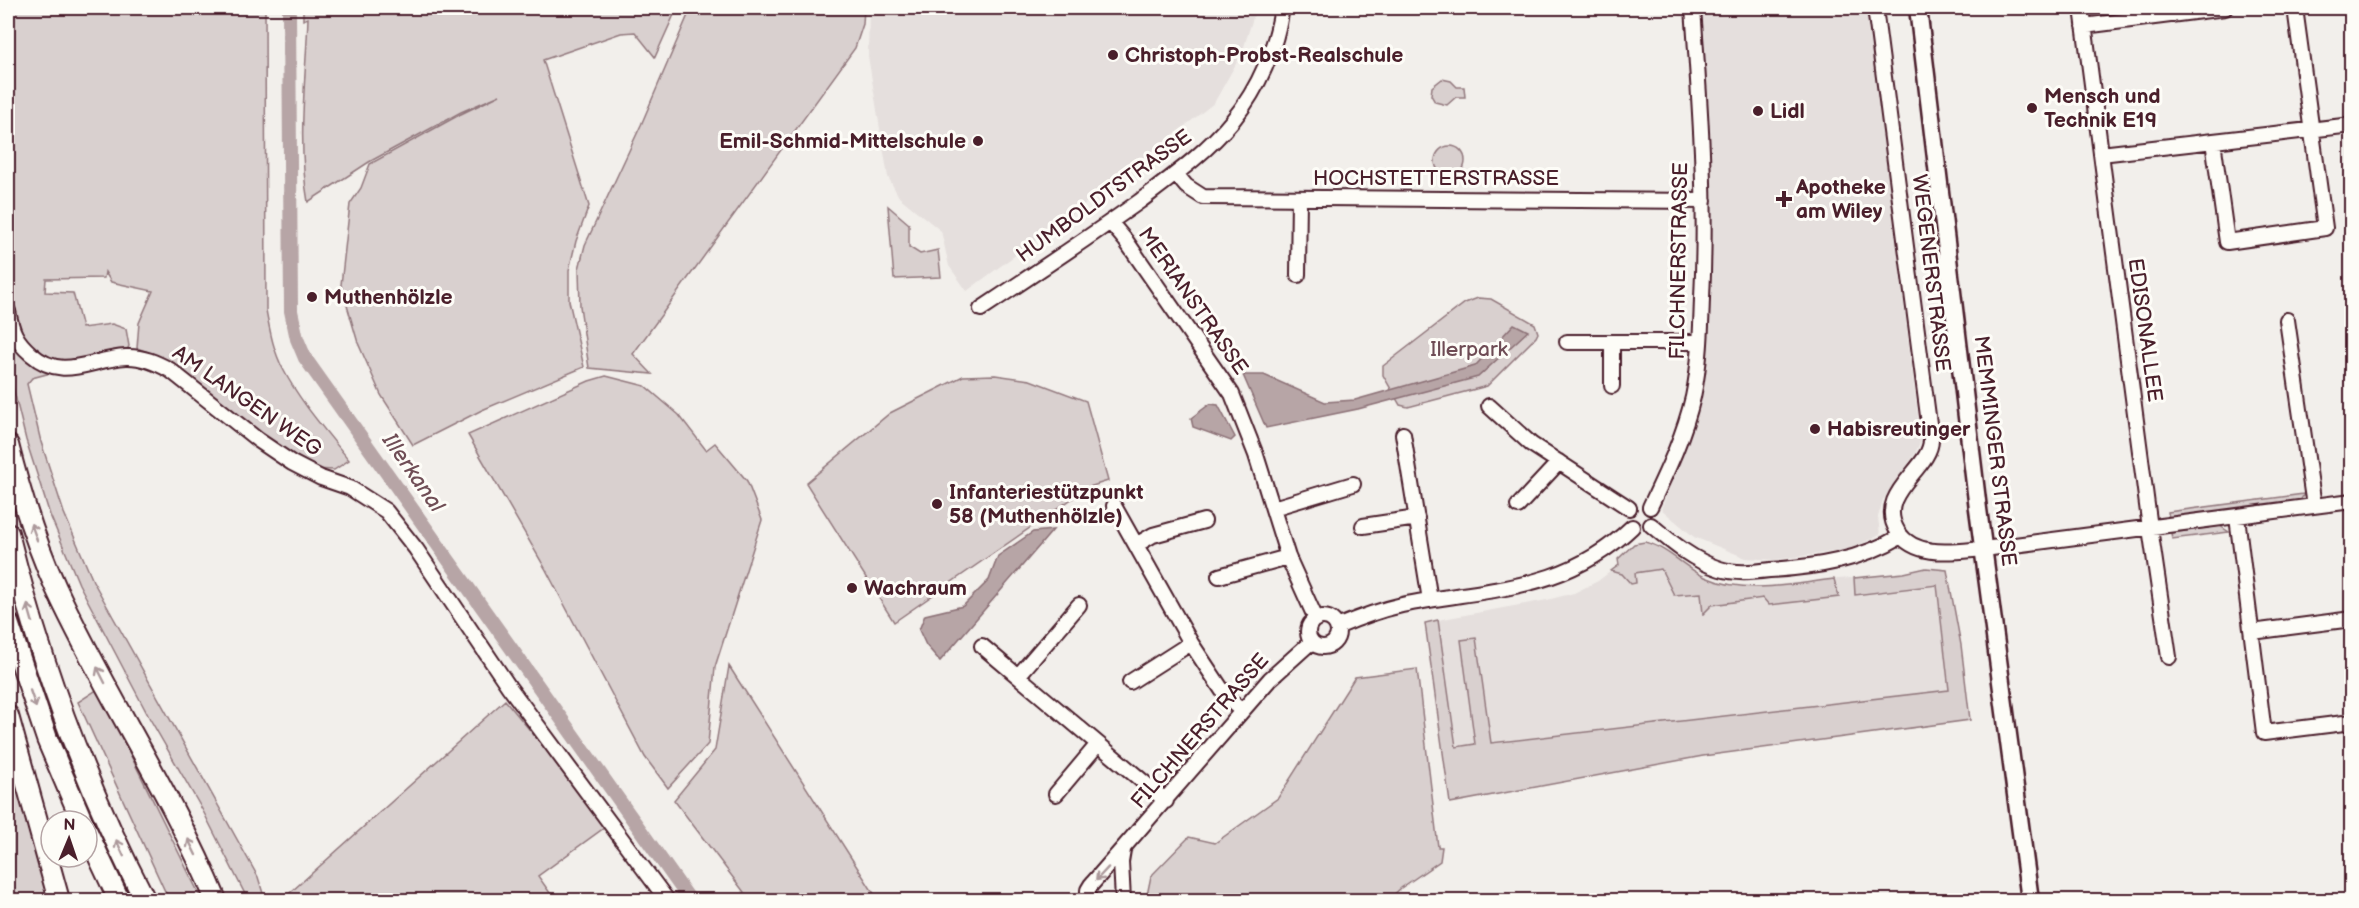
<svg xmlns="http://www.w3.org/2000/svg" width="2359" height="908" viewBox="0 0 2359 908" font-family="'Balsamiq Sans',sans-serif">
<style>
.built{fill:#e5dfdd}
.green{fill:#d9d0cf;stroke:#92787d;stroke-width:1.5}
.water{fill:#b7a5a6;stroke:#8b6f75;stroke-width:1.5}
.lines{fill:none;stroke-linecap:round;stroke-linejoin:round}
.canal{stroke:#b7a5a6;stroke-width:14}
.minor-casing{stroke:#4a1f2b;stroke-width:18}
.major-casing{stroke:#4a1f2b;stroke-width:21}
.highway-casing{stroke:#4a1f2b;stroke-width:24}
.minor{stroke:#fdfcf7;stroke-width:14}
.major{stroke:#fdfcf7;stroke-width:16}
.highway{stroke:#fdfcf7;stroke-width:20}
.oneway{stroke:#ac999b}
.poi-dot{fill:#4a1f2b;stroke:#fdfcf7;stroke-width:2}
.labels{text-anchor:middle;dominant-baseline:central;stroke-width:6;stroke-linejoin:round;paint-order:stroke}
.poi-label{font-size:21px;font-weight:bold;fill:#4a1f2b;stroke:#fdfcf7;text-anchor:start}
.street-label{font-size:21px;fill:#4a1f2b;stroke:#fdfcf7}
.park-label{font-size:21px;fill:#6e4b54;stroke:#fdfcf7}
.water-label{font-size:22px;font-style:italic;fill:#704e56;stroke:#fdfcf7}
</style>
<rect width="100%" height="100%" fill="#f2efeb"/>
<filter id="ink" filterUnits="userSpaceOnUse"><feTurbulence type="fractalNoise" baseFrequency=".0167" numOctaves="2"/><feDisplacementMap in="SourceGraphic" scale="12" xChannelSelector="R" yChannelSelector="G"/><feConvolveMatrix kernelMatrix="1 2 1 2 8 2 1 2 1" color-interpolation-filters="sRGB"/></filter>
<g filter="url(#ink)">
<!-- built -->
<path class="built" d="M 869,8 L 1256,8 L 1242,53 L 1214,103 L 1094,197 L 967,291 L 949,266 L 941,231 L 899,197 L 888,177 L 868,56 Z
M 1697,8 L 1867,8 L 1921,440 L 1915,454 L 1883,500 L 1878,517 L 1880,535 L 1848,550 L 1774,560 L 1746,558 L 1694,537 L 1661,509 L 1682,453 L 1708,294 L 1710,190 Z
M 1641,542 L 1653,545 L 1706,577 L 1729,584 L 1753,587 L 1904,573 L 1926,568 L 1947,570 L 1961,645 L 1966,688 L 1455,747 L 1438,620 L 1547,600 L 1574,593 L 1598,581 L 1611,571 L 1619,565 L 1618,559 L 1634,544 Z"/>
<!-- green -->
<path class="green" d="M 8,8 L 265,8 L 266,310 C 270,331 273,350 283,369 C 300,402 326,431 349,460 L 334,470 L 313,469 L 282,449 L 161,357 L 137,348 L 139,323 L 153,291 L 111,282 L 105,272 L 104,278 L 46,279 L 45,292 L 73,293 L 82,328 L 112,324 L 126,329 L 129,346 L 125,353 L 32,378 L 27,384 L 41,442 L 64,513 L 93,581 L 258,877 L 265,900 L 248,900 L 203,811 L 150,719 L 79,584 L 50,515 L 26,440 L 8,367 Z
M 303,8 L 677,8 L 655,57 L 635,32 L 621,33 L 543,60 L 589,206 L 576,241 L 569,270 L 569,301 L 584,367 L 482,410 L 413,445 L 381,395 L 358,343 L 341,285 L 350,204 L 361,188 L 370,164 L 461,114 L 500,95 L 461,112 L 369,162 L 308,202 C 297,142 306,78 308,18 L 303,20 Z
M 691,8 L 864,8 L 863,24 L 855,48 L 633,354 L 652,374 L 589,368 L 580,306 L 579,269 L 585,245 L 641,125 Z
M 1442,79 L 1451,81 L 1457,87 L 1464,87 L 1465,97 L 1456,97 L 1447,105 L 1435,102 L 1431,95 L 1432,87 Z
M1435 161a15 15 0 1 1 30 0a15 15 0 1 1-30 0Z
M 888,206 L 909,224 L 909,247 L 920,254 L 938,250 L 941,277 L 894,279 Z
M 1478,298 L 1491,299 L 1535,324 L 1538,333 L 1536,337 L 1487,386 L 1408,407 L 1400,405 L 1383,375 L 1383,366 L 1465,303 Z
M 995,375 L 1030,380 L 1086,401 L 1108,481 L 1089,487 L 894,622 L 806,483 L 890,413 L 963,376 Z
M 606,376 L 645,386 L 679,415 L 706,450 L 715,443 L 747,481 L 762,520 L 715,667 L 708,744 L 668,788 L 645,757 L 545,568 L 468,435 L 589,381 Z
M 2304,494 L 2300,501 L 2169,520 L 2168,512 Z
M 2220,526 L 2229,532 L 2172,539 L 2171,533 Z
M 1645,542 C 1667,547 1685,568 1705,577 C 1745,595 1792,584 1834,579 L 1839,597 L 1769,605 L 1763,598 L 1712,605 L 1703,614 L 1701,593 L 1674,595 L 1661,569 L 1635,573 L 1636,583 L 1631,584 L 1622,574 L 1611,571 L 1619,565 L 1618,559 L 1634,544 Z
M 1926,568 L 1947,570 L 1961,645 L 1970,720 L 1703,756 L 1450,803 L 1425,623 L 1438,620 L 1456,747 L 1475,744 L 1461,640 L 1476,638 L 1491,743 L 1949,690 L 1937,585 L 1855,595 L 1854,578 L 1904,573 Z
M 729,666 L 878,900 L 750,900 L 674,800 L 715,750 Z
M 1417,669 L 1438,847 L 1442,847 L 1440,861 L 1401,888 L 1388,900 L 1146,900 L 1151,876 L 1189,837 L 1215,843 L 1278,798 L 1355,677 Z
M 98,689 L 202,900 L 169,900 L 78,702 Z
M 505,700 L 608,825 L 538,876 L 555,900 L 282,900 Z
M 8,756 L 48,900 L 8,900 Z"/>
<!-- water -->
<path class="water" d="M 1514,324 L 1528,331 L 1478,377 L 1358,409 L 1266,428 L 1243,375 L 1264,375 L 1325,402 L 1355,400 L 1475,366 Z
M 1210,404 L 1218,405 L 1235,437 L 1231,441 L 1193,427 L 1191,418 Z
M 1053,530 L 940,661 L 926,645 L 919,630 L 925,615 L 963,606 L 989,580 L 998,556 L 1033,532 Z"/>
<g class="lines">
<!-- canal -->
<path class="canal" d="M 289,8 L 291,311 L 297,339 L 305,358 L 690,900"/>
<defs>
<path id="minor" d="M 1875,8 L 1931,439 C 1932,469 1873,493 1898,532 C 1916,559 1956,551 1984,549 L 2352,501
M 2082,8 L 2150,528 L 2169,657
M 2084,26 L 2225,8
M 2213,141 L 2227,242 L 2325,228 L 2295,8
M 2101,154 L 2352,125
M 1176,174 L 1186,186 L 1203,197 L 1704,201
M 1110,222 L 1126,241 L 1232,394 L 1256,455 L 1288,557 L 1316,619
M 1298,275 L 1299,198
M 981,309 C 1034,274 1088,238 1140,201 C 1173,176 1207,152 1233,120 C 1259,88 1276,48 1282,8
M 8,311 C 12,331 15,340 31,354 C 63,382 90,359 126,357 C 142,356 157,363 170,370 L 258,440 L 292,463 L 321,478 L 350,488 L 386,511 L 416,549 L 509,687 L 667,900
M 2287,320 L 2314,506
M 1567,342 L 1700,342
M 1612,386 L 1612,342
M 1489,406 L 1531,444 L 1629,508
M 1403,434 L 1430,600
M 1114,506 L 1191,643 L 1228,699 L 1242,711
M 1518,506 L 1559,462
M 1650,507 C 1667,471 1684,436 1693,397 C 1700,364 1701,331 1702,298 C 1707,201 1700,104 1693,8
M 1273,508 L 1353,484
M 2237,517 L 2264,733 L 2352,722
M 1651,525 C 1671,542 1694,561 1720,569 C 1737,574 1753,572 1770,570 C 1817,567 1861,560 1901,536
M 1363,526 L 1417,518
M 1136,545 L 1153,535 L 1204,521
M 1219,576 L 1288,557
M1308 632a15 15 0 1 1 30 0a15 15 0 1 1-30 0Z
M 1337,627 C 1358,618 1380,610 1402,605 C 1490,587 1563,593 1632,527
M 2252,632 L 2352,619
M 982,646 L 1166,801
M 1018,676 L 1079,605
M 1130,682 L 1191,643
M 1056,794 L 1098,744
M 1088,900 L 1088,890 L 1091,885 L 1270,679 L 1311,642
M 1123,900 L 1121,862 L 1123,850"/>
<path id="major" d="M 1918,8 L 1978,509 L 2030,900"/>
<path id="highway" d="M 8,445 C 20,493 35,542 56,588 C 105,694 171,792 216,900
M 8,533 C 39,659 85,785 145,900
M 8,623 L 47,739 L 82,821
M 8,716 L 59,900
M 87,832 L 119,900"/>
</defs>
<!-- minor casing -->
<use href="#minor" class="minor-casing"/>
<!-- major casing -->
<use href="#major" class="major-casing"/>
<!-- highway casing -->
<use href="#highway" class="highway-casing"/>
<!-- minor -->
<use href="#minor" class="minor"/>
<!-- major -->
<use href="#major" class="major"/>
<!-- highway -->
<use href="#highway" class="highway"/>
</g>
<!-- one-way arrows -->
<defs><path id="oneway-shaft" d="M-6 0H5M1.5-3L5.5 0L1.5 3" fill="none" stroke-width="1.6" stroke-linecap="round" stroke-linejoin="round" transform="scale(1.5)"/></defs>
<g class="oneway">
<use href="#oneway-shaft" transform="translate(34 532) rotate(-110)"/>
<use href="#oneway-shaft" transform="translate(30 613) rotate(-106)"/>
<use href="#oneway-shaft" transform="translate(101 675) rotate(-117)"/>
<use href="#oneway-shaft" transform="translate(33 699) rotate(71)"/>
<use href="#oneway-shaft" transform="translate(192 847) rotate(-116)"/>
<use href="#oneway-shaft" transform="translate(120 848) rotate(-115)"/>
<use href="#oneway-shaft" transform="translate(1102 874) rotate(133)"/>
</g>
</g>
<!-- markers -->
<g class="poi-dot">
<circle cx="1113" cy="55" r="6"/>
<circle cx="2032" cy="108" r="6"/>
<circle cx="1758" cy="111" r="6"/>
<circle cx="978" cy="141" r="6"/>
<path d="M1781 190h6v6h6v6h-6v6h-6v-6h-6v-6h6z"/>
<circle cx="312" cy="297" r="6"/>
<circle cx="1815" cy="429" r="6"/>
<circle cx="937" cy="504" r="6"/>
<circle cx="852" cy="588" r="6"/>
</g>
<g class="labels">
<!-- poi labels -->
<g class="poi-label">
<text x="1125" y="55">Christoph-Probst-Realschule</text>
<text x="2044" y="96">Mensch und<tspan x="2044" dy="24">Technik E19</tspan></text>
<text x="1770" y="111">Lidl</text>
<text x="966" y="141" text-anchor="end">Emil-Schmid-Mittelschule</text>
<text x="1796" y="187">Apotheke<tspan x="1796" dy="24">am Wiley</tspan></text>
<text x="324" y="297">Muthenhölzle</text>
<text x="1827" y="429">Habisreutinger</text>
<text x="949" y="492">Infanteriestützpunkt<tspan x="949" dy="24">58 (Muthenhölzle)</tspan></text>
<text x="864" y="588">Wachraum</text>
</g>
<!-- street labels -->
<g class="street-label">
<text x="1436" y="178">HOCHSTETTERSTRASSE</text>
<text transform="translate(1104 196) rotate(-36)">HUMBOLDTSTRASSE</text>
<text transform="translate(1679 261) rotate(-89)">FILCHNERSTRASSE</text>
<text transform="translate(1931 273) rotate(83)">WEGENERSTRASSE</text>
<text transform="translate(1193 301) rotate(55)">MERIANSTRASSE</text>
<text transform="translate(2145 330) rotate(82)">EDISONALLEE</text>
<text transform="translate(247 401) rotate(35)">AM LANGEN WEG</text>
<text transform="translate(1995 451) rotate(83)">MEMMINGER STRASSE</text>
<text transform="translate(1200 731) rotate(-49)">FILCHNERSTRASSE</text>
</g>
<!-- park labels -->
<g class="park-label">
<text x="1469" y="349">Illerpark</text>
</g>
<!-- water labels -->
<g class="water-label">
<text transform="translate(413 473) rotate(55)">Illerkanal</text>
</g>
</g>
<!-- margin -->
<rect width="2359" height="908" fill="none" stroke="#fdfcf7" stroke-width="30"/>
<rect x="15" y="15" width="2329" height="878" fill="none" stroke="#4a1f2b" stroke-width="2" filter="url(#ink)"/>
<!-- north arrow -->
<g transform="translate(69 839) rotate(2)"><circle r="28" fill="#fdfcf7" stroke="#b5a4a5" stroke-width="1.5"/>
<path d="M0-4.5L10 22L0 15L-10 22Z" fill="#4a1f2b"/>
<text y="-9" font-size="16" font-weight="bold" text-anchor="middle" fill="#4a1f2b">N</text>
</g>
</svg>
